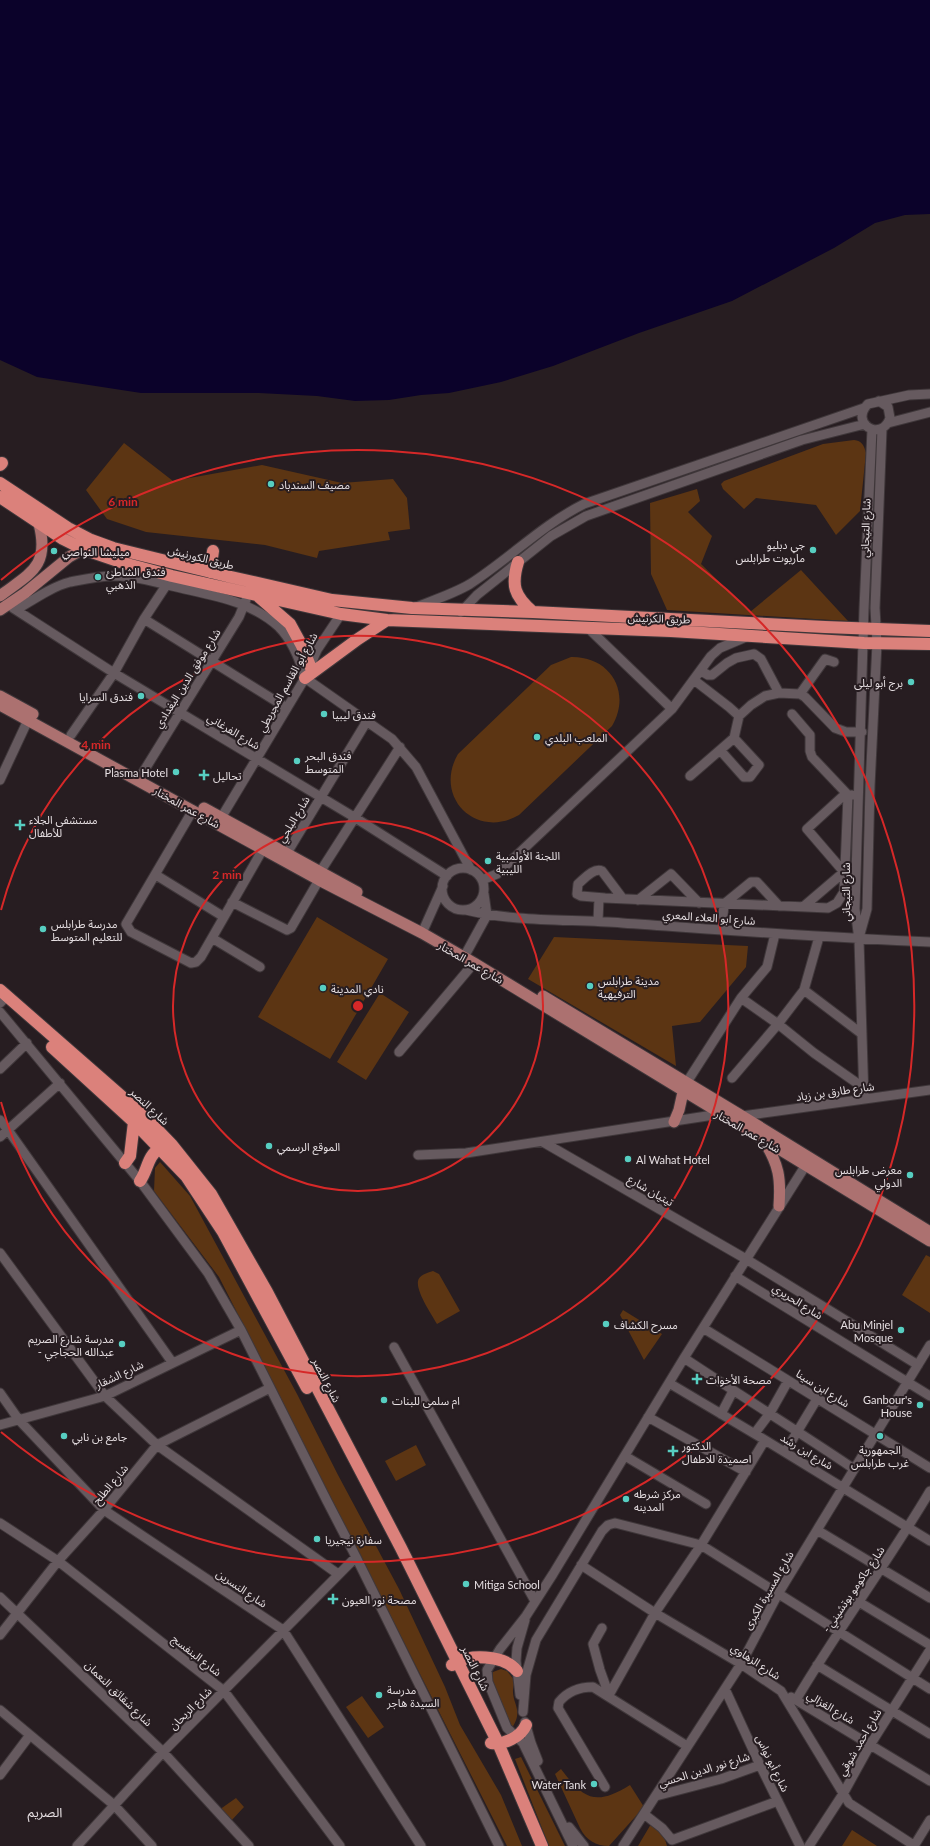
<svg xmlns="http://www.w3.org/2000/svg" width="930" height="1846" viewBox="0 0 930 1846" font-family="Lato,'Noto Sans Arabic',sans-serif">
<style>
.green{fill:#5c3513}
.water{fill:#0b022a}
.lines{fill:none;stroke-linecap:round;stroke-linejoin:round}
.minor-casing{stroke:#3f373a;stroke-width:11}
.major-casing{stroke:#3f373a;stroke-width:13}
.highway-casing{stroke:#3f373a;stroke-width:14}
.minor{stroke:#665a5f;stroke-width:9}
.major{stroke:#ac7170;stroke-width:11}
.highway{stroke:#db817b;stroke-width:12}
.ring{fill:none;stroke:#d62828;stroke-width:2}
.poi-dot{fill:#57cec1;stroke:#271d21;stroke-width:1.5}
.labels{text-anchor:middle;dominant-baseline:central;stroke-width:4;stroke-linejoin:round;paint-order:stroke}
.poi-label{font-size:11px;fill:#e6dfe2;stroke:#271d21;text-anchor:start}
.street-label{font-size:11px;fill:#e6dfe2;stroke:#271d21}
.quarter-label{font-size:13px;fill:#e6dfe2;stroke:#271d21}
.centre{fill:#d62828;stroke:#271d21;stroke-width:2}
.ring-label{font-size:12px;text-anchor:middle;font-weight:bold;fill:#d62828;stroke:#271d21;stroke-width:4;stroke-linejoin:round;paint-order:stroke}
</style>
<rect width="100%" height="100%" fill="#271d21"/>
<!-- green -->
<path class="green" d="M 854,440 C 862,441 864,445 866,453 L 860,511 L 836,535 L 816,505 L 756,498 L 744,509 L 723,489 L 721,484 L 724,481 L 823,444 Z
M 124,443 L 173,481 L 262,465 L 342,483 L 393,479 L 407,498 L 410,529 L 388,532 L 390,540 L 319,551 L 317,558 L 265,545 L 146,532 L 107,519 L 86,490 Z
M 697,489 L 700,501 L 688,512 L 712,536 L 701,564 L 750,612 L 801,570 L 848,621 L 667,610 L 651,574 L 650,503 Z
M 571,657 C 610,656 632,692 612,726 L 519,815 C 476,840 433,797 458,754 L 551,665 Z
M 317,917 L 388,959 L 330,1059 L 258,1017 Z
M 554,937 L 748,946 L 746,967 L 700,1022 L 672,1026 L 676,1066 L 528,979 Z
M 380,993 L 409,1012 L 366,1080 L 337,1062 Z
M 160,1162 L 190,1196 L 297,1394 L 338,1475 L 399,1589 L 445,1687 L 460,1725 L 501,1795 L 522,1846 L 507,1846 L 219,1277 L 154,1191 L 155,1168 Z
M 926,1255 L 930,1257 L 930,1313 L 902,1295 Z
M 433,1271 L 439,1274 L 460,1311 L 437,1324 C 432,1315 416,1292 418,1281 C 419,1275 427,1273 433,1271 Z
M 623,1310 L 662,1334 L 644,1360 L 620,1315 Z
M 416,1445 L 426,1465 L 396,1481 L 385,1461 Z
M 501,1669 L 507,1671 L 515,1681 C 507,1702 526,1707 512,1728 L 490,1685 L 493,1672 Z
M 362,1696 L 384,1727 L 368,1738 L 346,1707 Z
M 521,1757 L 565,1846 L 549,1846 L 515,1759 Z
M 561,1769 C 584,1800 596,1806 630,1785 L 644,1807 L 609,1846 C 596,1846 586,1840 580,1828 L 555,1774 Z
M 236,1798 L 244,1807 L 230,1822 L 219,1810 Z
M 651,1824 C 659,1830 665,1836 667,1846 L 638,1846 Z
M 852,1830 L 877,1846 L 842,1846 Z"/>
<!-- water -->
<path class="water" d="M 0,0 L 930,0 L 930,214 L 905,215 L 875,223 L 834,248 L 732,301 L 639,333 L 553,366 L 501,382 L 449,393 L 421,395 L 389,400 L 355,401 L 317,396 L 259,393 L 141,393 L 37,377 L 0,360 Z"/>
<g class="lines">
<defs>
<path id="minor" d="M 879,401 L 888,407 L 890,418 C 881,443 849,423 868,404 L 909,395 L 930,394
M 888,423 L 930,412
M 416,607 C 434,600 453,594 470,584 C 509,559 542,525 584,504 L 864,408
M 13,608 L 114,673 L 354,817 L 447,876
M 16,610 C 33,600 51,587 70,582 C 85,579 103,575 118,576 C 137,576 154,582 172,586 C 209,595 250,600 279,627 C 292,640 300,660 305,678 L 392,739 L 416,767 L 471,870
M 461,612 L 477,595 L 551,536 L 586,516 L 802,440 L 865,424
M 144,619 L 287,708
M 588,628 L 672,709
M 701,671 L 708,675 L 712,675 L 727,663 L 736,658 L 754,654 L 761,659 L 779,693
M 694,680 L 729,707 L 739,716
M 800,694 L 825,659 L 834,662
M 71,735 L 114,673 L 144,619 L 169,581
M 720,750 L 744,777 L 750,777 L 759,765 L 734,738
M 142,774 L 239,617 L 246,600
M 690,776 L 734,738 L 739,716 L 751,705 L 765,696 L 779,693 L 800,694 L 805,697 L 835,728 L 846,732 L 862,732
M 0,780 L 28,720
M 193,810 L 126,924 L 131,932 L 191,963 L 196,962 L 201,957 L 263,849
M 218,823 L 305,678 L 317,650 L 341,614
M 287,853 L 367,721
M442 889a21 21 0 1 1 42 0a21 21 0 1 1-42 0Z
M 320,872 L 400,747
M 156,875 L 224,917
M 482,880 L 497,874 L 672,709 L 711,656 L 720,648 L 746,637
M 623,899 L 602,871 C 594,867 584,879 578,884 L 577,894 L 581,896 L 605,898 L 828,908 L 837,903 L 844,892 L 848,795 L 812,757 L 810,751 L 810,735 L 792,714
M 638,900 L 671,874 L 699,903
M 232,902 L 287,930 L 291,928 L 319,880
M 803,907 L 844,872 L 807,829 L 842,797 L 852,795
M 466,910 C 516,922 570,919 622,923 C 725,930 827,938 930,942
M 598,921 L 599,898
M 722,930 L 724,904 L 751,882 L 757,882 L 779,906
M 422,933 L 443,886
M 860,934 L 867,909 L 870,786 L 877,643 L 875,608 L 882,429
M 819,937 L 804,990 L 778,1024 L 814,1053 L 864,1088
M 212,938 L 260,967
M 464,957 L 487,915 L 484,894
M 804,990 L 862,1034
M 0,1003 L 7,996
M 0,1012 L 140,1181 L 208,1273 L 241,1330 L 327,1501 L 356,1557 L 499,1846
M 399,1052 L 474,963
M 0,1069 L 27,1043
M 732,1078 L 778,1024 L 741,998 L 767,967 L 775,934
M 687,1082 L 741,998
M 864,1099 L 859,940 L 855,909 L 864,609 L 872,429
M 742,1116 L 930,1090
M 0,1120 L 8,1130 L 172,1362
M 0,1137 L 60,1083
M 543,1142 L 746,1259 L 918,1365
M 418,1155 L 466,1153 L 720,1114
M 0,1253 L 105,1396 L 157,1445 L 338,1574
M 735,1276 L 930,1396
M 703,1328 L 930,1468
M 394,1347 L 535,1601
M 684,1358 C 741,1396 798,1431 854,1469
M 669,1383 L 765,1440 L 930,1541
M 0,1393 L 19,1420 L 104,1510 L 283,1630 L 421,1846
M 721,1414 L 733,1391
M 648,1417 L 746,1472
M 0,1425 L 105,1396 L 241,1330
M 755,1433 L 770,1413 L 788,1381
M 785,1452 L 817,1399
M 625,1456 L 706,1504
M 0,1523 L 58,1561 L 224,1691 L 340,1846
M 817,1530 L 930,1598
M 581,1565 L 655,1613 L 741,1664 L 781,1691 L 849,1803 L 915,1846
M 0,1597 L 163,1752 L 249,1846
M 859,1602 L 930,1645
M 602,1628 L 593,1644 L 600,1670 L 609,1695
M 0,1635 L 58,1561 L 104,1510 L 157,1445 L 270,1388
M 817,1665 L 930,1734
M 725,1689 L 760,1765 L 800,1846
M 520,1695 L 516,1661 L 517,1648 L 525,1620
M 609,1695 L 655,1613 L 701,1545 L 765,1440
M 791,1697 L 930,1781
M 796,1700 C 838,1629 888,1562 930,1491
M 0,1710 L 114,1805 L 152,1846
M 523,1712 L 526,1675 L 536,1640 L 602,1531 L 608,1525 L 615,1523 L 701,1545 L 930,1689
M 525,1722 L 531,1743 L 538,1761
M 0,1775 L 30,1735
M 605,1787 L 558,1708 L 559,1702 C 568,1691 579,1687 593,1687 L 687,1746
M 656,1796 L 721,1779 L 760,1765
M 644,1814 L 662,1828 L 672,1840 L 778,1801
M 569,1827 L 584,1846
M 77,1846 L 163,1752 L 356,1557
M 573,1846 L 523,1743 L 507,1728 L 488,1682 L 487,1670 L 500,1649 L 526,1616 L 553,1574 L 684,1358 L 809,1160
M 623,1846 L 741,1664 L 778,1594 L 817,1530 L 930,1345
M 809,1846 L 843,1794 L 870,1745 L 930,1650
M 914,1846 L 930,1820"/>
<path id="major" d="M 0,596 C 30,573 50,567 39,524
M 0,610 L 25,593 L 69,557 L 83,549
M 0,696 L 33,714
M 0,705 L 319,880 L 422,933 L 474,963 L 930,1241
M 204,808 L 357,892
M 543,996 L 742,1116 L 930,1232
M 674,1122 L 679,1110 L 683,1092
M 764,1141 C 779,1165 781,1178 779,1206"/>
<path id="highway" d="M 0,465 L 2,463
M 0,483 L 68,528 L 91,540 L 113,548 L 231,577 L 332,600 L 412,608 L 533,612 L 825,627 L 930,631
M 0,497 L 63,539 L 83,549 L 127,564 L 172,576 L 341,614 L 387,620 L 671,631 L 864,643 L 930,644
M 518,562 C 511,585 514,596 533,612
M 210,572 L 213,551
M 259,597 L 290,624 L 302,646 L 310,666
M 305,678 L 358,639 L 387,620
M 0,990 L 144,1116 L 172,1145 L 211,1194 L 267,1292 L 401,1548 L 498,1743 L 542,1846
M 52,1047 L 134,1122 L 186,1176 L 223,1232 L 307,1388
M 125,1163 L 130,1156 L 134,1122
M 140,1181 C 148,1170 147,1156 160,1148
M 452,1665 C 467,1653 505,1655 517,1671
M 491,1743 C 504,1745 521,1737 526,1725"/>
</defs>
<!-- minor casing -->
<use href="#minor" class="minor-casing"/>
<!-- major casing -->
<use href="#major" class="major-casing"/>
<!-- highway casing -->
<use href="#highway" class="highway-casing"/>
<!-- minor -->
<use href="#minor" class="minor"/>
<!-- major -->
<use href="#major" class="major"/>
<!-- highway -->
<use href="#highway" class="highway"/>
</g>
<!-- distance rings -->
<g class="ring">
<circle cx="358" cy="1006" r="185"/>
<path d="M1 910A370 370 0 1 1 1 1102"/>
<path d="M1 580A556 556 0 1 1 1 1432"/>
</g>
<!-- markers -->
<g class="poi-dot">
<circle cx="271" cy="484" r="4"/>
<circle cx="813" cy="550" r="4"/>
<circle cx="54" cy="551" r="4"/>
<circle cx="98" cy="577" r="4"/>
<circle cx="911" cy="682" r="4"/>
<circle cx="141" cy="696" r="4"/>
<circle cx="324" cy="714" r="4"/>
<circle cx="537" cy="737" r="4"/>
<circle cx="297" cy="761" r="4"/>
<circle cx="176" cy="772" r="4"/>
<path d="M202 769h4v4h4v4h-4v4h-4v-4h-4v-4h4z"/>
<path d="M18 819h4v4h4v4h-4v4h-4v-4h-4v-4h4z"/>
<circle cx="488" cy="861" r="4"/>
<circle cx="43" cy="929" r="4"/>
<circle cx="590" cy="986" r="4"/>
<circle cx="323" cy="988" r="4"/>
<circle cx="269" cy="1146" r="4"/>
<circle cx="628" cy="1159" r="4"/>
<circle cx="910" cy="1175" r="4"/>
<circle cx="606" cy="1324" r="4"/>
<circle cx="901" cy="1330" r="4"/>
<circle cx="122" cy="1344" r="4"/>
<path d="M695 1373h4v4h4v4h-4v4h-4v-4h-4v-4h4z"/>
<circle cx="384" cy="1400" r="4"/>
<circle cx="920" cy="1405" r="4"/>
<circle cx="64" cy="1436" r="4"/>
<circle cx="880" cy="1436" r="4"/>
<path d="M671 1445h4v4h4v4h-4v4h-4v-4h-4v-4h4z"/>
<circle cx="626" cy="1499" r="4"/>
<circle cx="317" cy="1539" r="4"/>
<circle cx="466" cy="1584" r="4"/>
<path d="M331 1593h4v4h4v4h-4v4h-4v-4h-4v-4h4z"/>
<circle cx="379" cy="1695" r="4"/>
<circle cx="594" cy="1784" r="4"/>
</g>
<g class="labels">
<!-- poi labels -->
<g class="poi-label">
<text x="279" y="484">مصيف السندباد</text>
<text x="805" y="544" text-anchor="end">جي دبليو<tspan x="805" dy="13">ماريوت طرابلس</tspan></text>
<text x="62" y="551">ميليشا النواصي</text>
<text x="106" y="571">فندق الشاطئ<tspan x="106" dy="13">الذهبي</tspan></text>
<text x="903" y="682" text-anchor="end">برج أبو ليلى</text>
<text x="133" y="696" text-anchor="end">فندق السرايا</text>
<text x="332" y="714">فندق ليبيا</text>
<text x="545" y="737">الملعب البلدي</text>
<text x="305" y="755">فندق البحر<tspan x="305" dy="13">المتوسط</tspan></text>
<text x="168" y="772" text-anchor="end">Plasma Hotel</text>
<text x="213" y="775">تحاليل</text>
<text x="29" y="819">مستشفى الجلاء<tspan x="29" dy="13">للأطفال</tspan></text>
<text x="496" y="855">اللجنة الأولمبية<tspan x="496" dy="13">الليبية</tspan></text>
<text x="51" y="923">مدرسة طرابلس<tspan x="51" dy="13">للتعليم المتوسط</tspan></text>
<text x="598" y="980">مدينة طرابلس<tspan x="598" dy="13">الترفيهية</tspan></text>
<text x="331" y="988">نادي المدينة</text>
<text x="277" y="1146">الموقع الرسمي</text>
<text x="636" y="1159">Al Wahat Hotel</text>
<text x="902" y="1169" text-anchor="end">معرض طرابلس<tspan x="902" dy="13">الدولي</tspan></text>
<text x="614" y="1324">مسرح الكشاف</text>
<text x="893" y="1324" text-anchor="end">Abu Minjel<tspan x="893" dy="13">Mosque</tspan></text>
<text x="114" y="1338" text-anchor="end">مدرسة شارع الصريم<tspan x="114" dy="13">- عبدالله الحجاجي</tspan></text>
<text x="706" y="1379">مصحة الأخوات</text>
<text x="912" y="1399" text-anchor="end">Ganbour's<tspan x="912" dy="13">House</tspan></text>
<text x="392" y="1400">ام سلمى للبنات</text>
<text x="72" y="1436">جامع بن نابي</text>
<text x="682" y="1445">الدكتور<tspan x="682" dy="13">اصميدة للاطفال</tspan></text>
<text x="880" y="1449" text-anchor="middle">الجمهورية<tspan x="880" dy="13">غرب طرابلس</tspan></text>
<text x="634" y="1493">مركز شرطه<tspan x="634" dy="13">المدينه</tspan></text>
<text x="325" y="1539">سفارة نيجيريا</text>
<text x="474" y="1584">Mitiga School</text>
<text x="342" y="1599">مصحة نور العيون</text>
<text x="387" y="1689">مدرسة<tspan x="387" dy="13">السيدة هاجر</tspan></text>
<text x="586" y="1784" text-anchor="end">Water Tank</text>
</g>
<!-- street labels -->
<g class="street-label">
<text transform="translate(865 528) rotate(-88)">شارع التيجاني</text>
<text transform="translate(201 557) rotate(14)">طريق الكورنيش</text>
<text transform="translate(659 618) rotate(2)">طريق الكرنيش</text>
<text transform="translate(187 678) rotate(-58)">شارع موفق الدين البغدادي</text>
<text transform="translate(287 682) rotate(-61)">شارع أبو القاسم المجريطي</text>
<text transform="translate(234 731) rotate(31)">شارع الفرغاني</text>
<text transform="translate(187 807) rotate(29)">شارع عمر المختار</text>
<text transform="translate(293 819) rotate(-59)">شارع البلحي</text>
<text transform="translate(845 892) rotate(-90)">شارع التيجاني</text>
<text transform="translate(709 917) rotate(4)">شارع ابو العلاء المعري</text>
<text transform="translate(471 962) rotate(30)">شارع عمر المختار</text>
<text transform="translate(835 1091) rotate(-8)">شارع طارق بن زياد</text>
<text transform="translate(150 1106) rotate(43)">شارع النصر</text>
<text transform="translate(748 1131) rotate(30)">شارع عمر المختار</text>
<text transform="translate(651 1190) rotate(30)">تيتيان شارع</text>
<text transform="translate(798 1301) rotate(32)">شارع الحريري</text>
<text transform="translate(119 1374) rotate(-25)">شارع الشقار</text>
<text transform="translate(327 1380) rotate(63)">شارع النصر</text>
<text transform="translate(823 1388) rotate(32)">شارع ابن سينا</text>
<text transform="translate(807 1451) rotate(31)">شارع ابن رشد</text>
<text transform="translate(110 1484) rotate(-50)">شارع الطلح</text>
<text transform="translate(242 1588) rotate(34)">شارع النسرين</text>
<text transform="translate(853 1589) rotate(-56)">- شارع جاكومو بوتشيني</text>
<text transform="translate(768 1590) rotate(-60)">شارع المسيرة الكبرى</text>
<text transform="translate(197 1655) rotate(38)">شارع البنفسج</text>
<text transform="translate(756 1661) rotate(33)">شارع الزهاوي</text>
<text transform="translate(476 1668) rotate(64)">شارع النصر</text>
<text transform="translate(119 1693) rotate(44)">شارع شقائق النعمان</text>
<text transform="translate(831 1707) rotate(31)">شارع الغزالي</text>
<text transform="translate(190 1708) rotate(-45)">شارع الريحان</text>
<text transform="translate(859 1742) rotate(-60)">شارع احمد شوقي</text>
<text transform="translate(773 1763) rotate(64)">شارع أبو نواس</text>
<text transform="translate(704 1769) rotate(-17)">شارع نور الدين الحسي</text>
</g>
<!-- quarter labels -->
<g class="quarter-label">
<text x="45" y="1812">الصريم</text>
</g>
</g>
<circle cx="358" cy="1006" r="6" class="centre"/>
<g class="ring-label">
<text x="123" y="506">6 min</text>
<text x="96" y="749">4 min</text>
<text x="227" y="879">2 min</text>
</g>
</svg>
